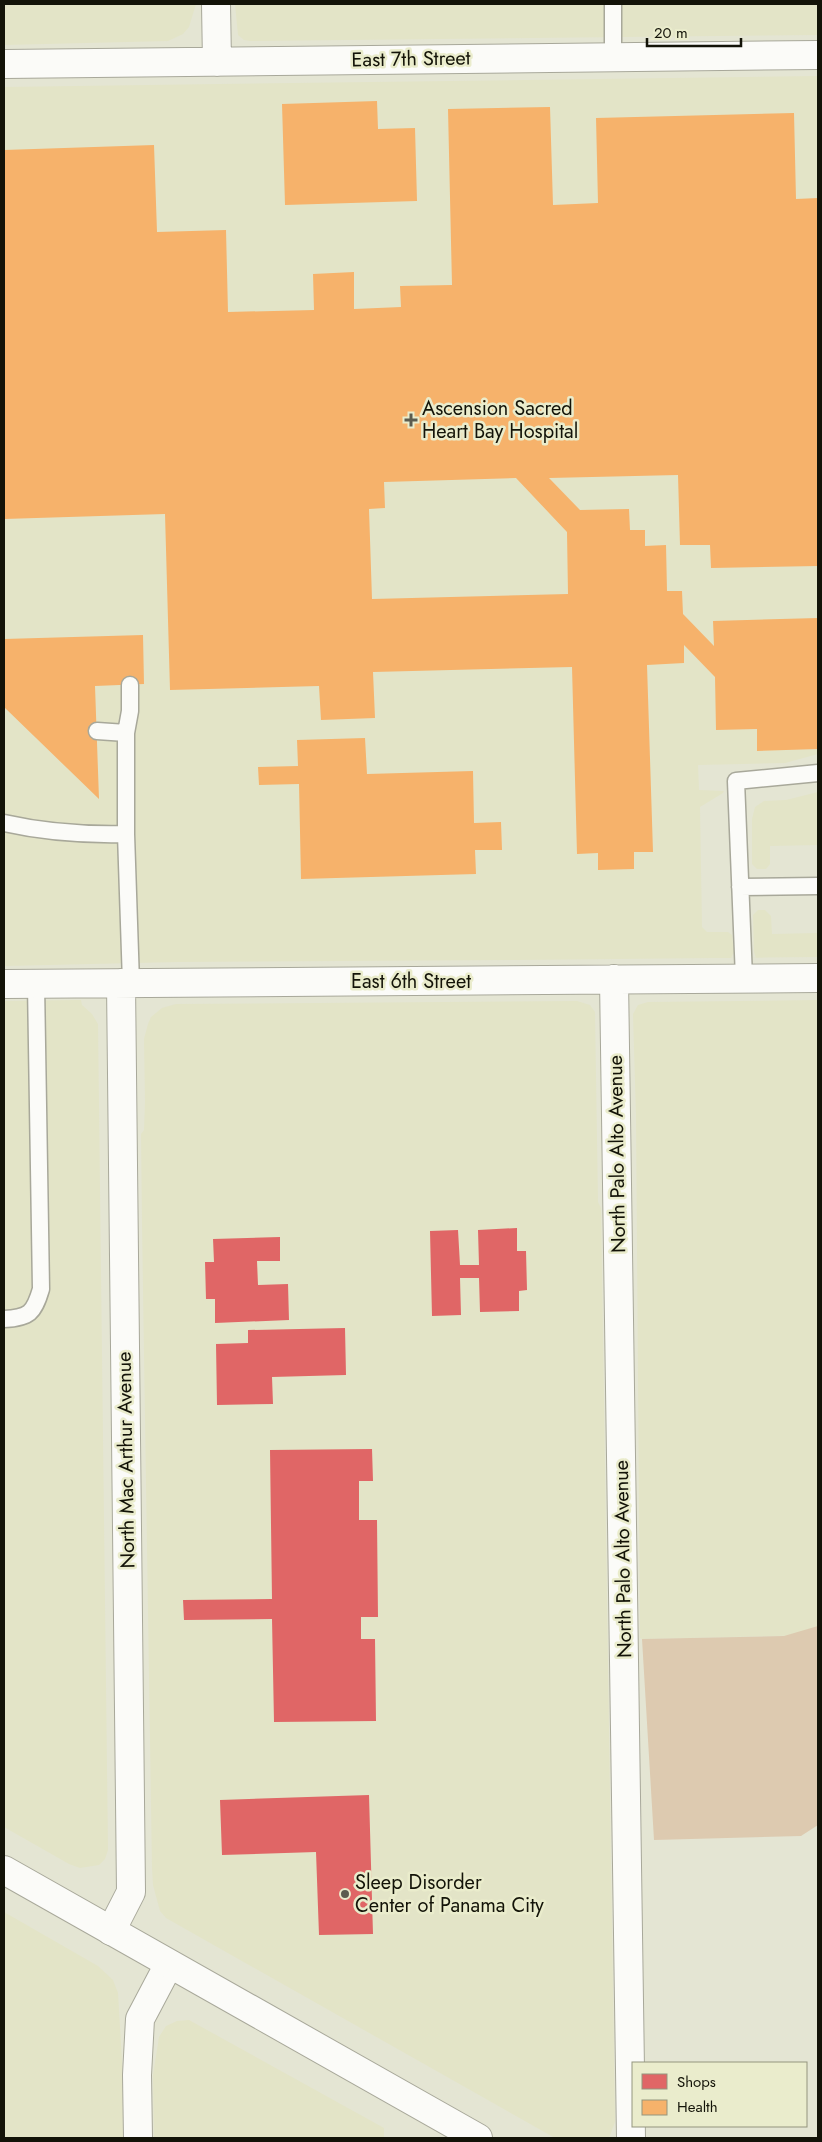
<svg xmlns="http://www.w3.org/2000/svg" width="822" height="2142" viewBox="0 0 822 2142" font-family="Jost,sans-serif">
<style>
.built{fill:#e3e4c7}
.green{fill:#ddcab0}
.shops{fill:#e06666}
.health{fill:#f6b26b;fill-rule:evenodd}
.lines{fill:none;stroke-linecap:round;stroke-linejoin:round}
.service-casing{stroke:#a8a89a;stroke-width:19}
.minor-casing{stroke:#a8a89a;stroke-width:30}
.primary-casing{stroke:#a8a89a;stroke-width:30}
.service{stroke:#fbfbf8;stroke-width:16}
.minor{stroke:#fbfbf8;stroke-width:28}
.primary{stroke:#fbfbf8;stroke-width:28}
.poi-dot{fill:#5c5c4f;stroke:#eaeccc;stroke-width:2}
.labels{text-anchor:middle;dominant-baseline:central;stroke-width:5;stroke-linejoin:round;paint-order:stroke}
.street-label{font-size:20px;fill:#131308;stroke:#eaeccc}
.poi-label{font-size:20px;fill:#131308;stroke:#eaeccc;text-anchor:start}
</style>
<rect width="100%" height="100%" fill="#e4e5d3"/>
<!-- built -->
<path class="built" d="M 4,4 L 196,4 L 189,27 L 183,34 L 168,41 L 4,45 Z
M 235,4 L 818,4 L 818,35 L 250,41 L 244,40 L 238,35 Z
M 818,76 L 818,754 L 785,763 L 698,765 L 699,790 L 724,791 L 723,793 L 700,807 L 702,927 L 707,932 L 728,932 L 732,935 L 734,952 L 731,958 L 756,958 L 754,952 L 753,915 L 758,910 L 765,910 L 771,916 L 772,934 L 818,933 L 818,957 L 516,960 L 178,962 L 4,966 L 4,87 Z
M 818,792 L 818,845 L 770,846 L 770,864 L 766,869 L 757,869 L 752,864 L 752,819 L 755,807 L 764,801 L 786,800 Z
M 78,1000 L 81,1000 L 82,1005 L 92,1014 L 98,1024 L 108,1850 L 105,1859 L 99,1865 L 80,1868 L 69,1864 L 4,1827 L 4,1001 Z
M 818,1000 L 818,1635 L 642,1639 L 640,1638 L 636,1115 L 633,1014 L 638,1005 L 648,1002 Z
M 577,1001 L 590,1005 L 595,1012 L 598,1202 L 601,1208 L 615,2122 L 609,2138 L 555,2138 L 166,1918 L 160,1911 L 153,1885 L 152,1868 L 142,1224 L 141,1134 L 144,1130 L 145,1102 L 144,1039 L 148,1024 L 151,1017 L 162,1008 L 176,1004 Z
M 4,1912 L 98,1966 L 113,1980 L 118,1993 L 122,2061 L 123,2138 L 4,2138 Z
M 189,2020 L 384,2128 L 384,2138 L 154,2138 L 153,2075 L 159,2037 L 166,2026 L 177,2021 Z"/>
<!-- green -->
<path class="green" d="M 818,1626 L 818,1825 L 801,1836 L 654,1840 L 642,1639 L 784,1636 Z"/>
<!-- shops -->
<path class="shops" d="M 517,1228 L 517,1251 L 526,1251 L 527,1290 L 519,1291 L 519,1311 L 480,1312 L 479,1278 L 460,1278 L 461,1315 L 432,1316 L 430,1231 L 458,1230 L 460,1265 L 479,1265 L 478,1230 Z
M 280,1237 L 280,1261 L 257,1261 L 258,1285 L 288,1284 L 289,1320 L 215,1323 L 215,1299 L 206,1299 L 205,1262 L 214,1262 L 213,1239 Z
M 345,1328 L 346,1375 L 272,1377 L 273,1404 L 217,1405 L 216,1344 L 248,1343 L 248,1330 Z
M 372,1449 L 373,1481 L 359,1481 L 359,1520 L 377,1520 L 378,1617 L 361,1617 L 361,1639 L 375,1639 L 376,1721 L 274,1722 L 272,1619 L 184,1620 L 183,1600 L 272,1599 L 270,1450 Z
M 369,1795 L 373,1934 L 319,1935 L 316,1852 L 222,1855 L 220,1800 Z"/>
<!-- health -->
<path class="health" d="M 377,101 L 378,129 L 415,128 L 417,201 L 285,205 L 282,104 Z
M 550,107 L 553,205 L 598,203 L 596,118 L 794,113 L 796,199 L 818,198 L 818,566 L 711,568 L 710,545 L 680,545 L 678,475 L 549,478 L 580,510 L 629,509 L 630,530 L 645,530 L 645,546 L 666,545 L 667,591 L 682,591 L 683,614 L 714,646 L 713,621 L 818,618 L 818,749 L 757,751 L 757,729 L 716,730 L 715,677 L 684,645 L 684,663 L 647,665 L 653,852 L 634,852 L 634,869 L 598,870 L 598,853 L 577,854 L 572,667 L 373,672 L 375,718 L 321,720 L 319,686 L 170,690 L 165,514 L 4,519 L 4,150 L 154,145 L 157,232 L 226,230 L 228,312 L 314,310 L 313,274 L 354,272 L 354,309 L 401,307 L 400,286 L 452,285 L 448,109 ZM 516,478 L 567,532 L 568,594 L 372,599 L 369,509 L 385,508 L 384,482 Z
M 143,635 L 144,684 L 95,686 L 99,799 L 4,707 L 4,639 Z
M 365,738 L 367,774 L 473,771 L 474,823 L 501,822 L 502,850 L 475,850 L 476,874 L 301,879 L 299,784 L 259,785 L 258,767 L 298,766 L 297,740 Z"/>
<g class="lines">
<defs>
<path id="service" d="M 613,4 L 613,57
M 130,685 L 130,711 L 126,733 L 126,834 L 131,983
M 97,731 L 126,733
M 4,823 C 44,832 85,835 126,834
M 740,887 L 818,886
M 744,978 L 736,781 L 818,773
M 4,1319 C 29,1318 34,1313 41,1289 L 36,984"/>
<path id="minor" d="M 216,4 L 217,62
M 4,64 L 818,55
M 614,979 L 631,2138
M 4,984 L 818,978
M 111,1931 L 131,1892 L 121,983
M 138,2138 L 137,2075 L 140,2019 L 169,1964"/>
<path id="primary" d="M 4,1870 L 478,2138"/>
</defs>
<!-- service casing -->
<use href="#service" class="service-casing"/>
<!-- minor casing -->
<use href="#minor" class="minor-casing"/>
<!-- primary casing -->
<use href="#primary" class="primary-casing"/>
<!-- service -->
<use href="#service" class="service"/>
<!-- minor -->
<use href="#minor" class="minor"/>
<!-- primary -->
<use href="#primary" class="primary"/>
</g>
<!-- markers -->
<g class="poi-dot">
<path d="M408.5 412.5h5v5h5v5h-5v5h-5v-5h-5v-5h5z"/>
<circle cx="345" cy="1894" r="5"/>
</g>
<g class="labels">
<!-- street labels -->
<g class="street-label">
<text transform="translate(411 59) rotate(-1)">East 7th Street</text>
<text x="411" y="981">East 6th Street</text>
<text transform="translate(617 1154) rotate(-91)">North Palo Alto Avenue</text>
<text transform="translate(126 1460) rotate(-91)">North Mac Arthur Avenue</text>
<text transform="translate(623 1559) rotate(-91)">North Palo Alto Avenue</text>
</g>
<!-- poi labels -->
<g class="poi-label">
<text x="422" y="408">Ascension Sacred<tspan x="422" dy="23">Heart Bay Hospital</tspan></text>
<text x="355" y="1882">Sleep Disorder<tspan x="355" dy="23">Center of Panama City</tspan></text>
</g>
</g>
<!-- border -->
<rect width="822" height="2142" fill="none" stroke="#131308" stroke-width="10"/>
<!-- legend -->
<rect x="632" y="2062" width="175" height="65" fill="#eaeccc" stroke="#94957e"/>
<rect x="642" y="2074" width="25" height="15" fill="#e06666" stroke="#94957e"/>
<text x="677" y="2087" font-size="15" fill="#131308">Shops</text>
<rect x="642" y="2100" width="25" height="15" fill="#f6b26b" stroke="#94957e"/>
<text x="677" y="2112" font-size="15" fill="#131308">Health</text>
<!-- scale -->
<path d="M647 38v8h94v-8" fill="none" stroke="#131308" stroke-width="2.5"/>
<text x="654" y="38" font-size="15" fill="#131308" stroke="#eaeccc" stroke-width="4" paint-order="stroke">20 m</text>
</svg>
